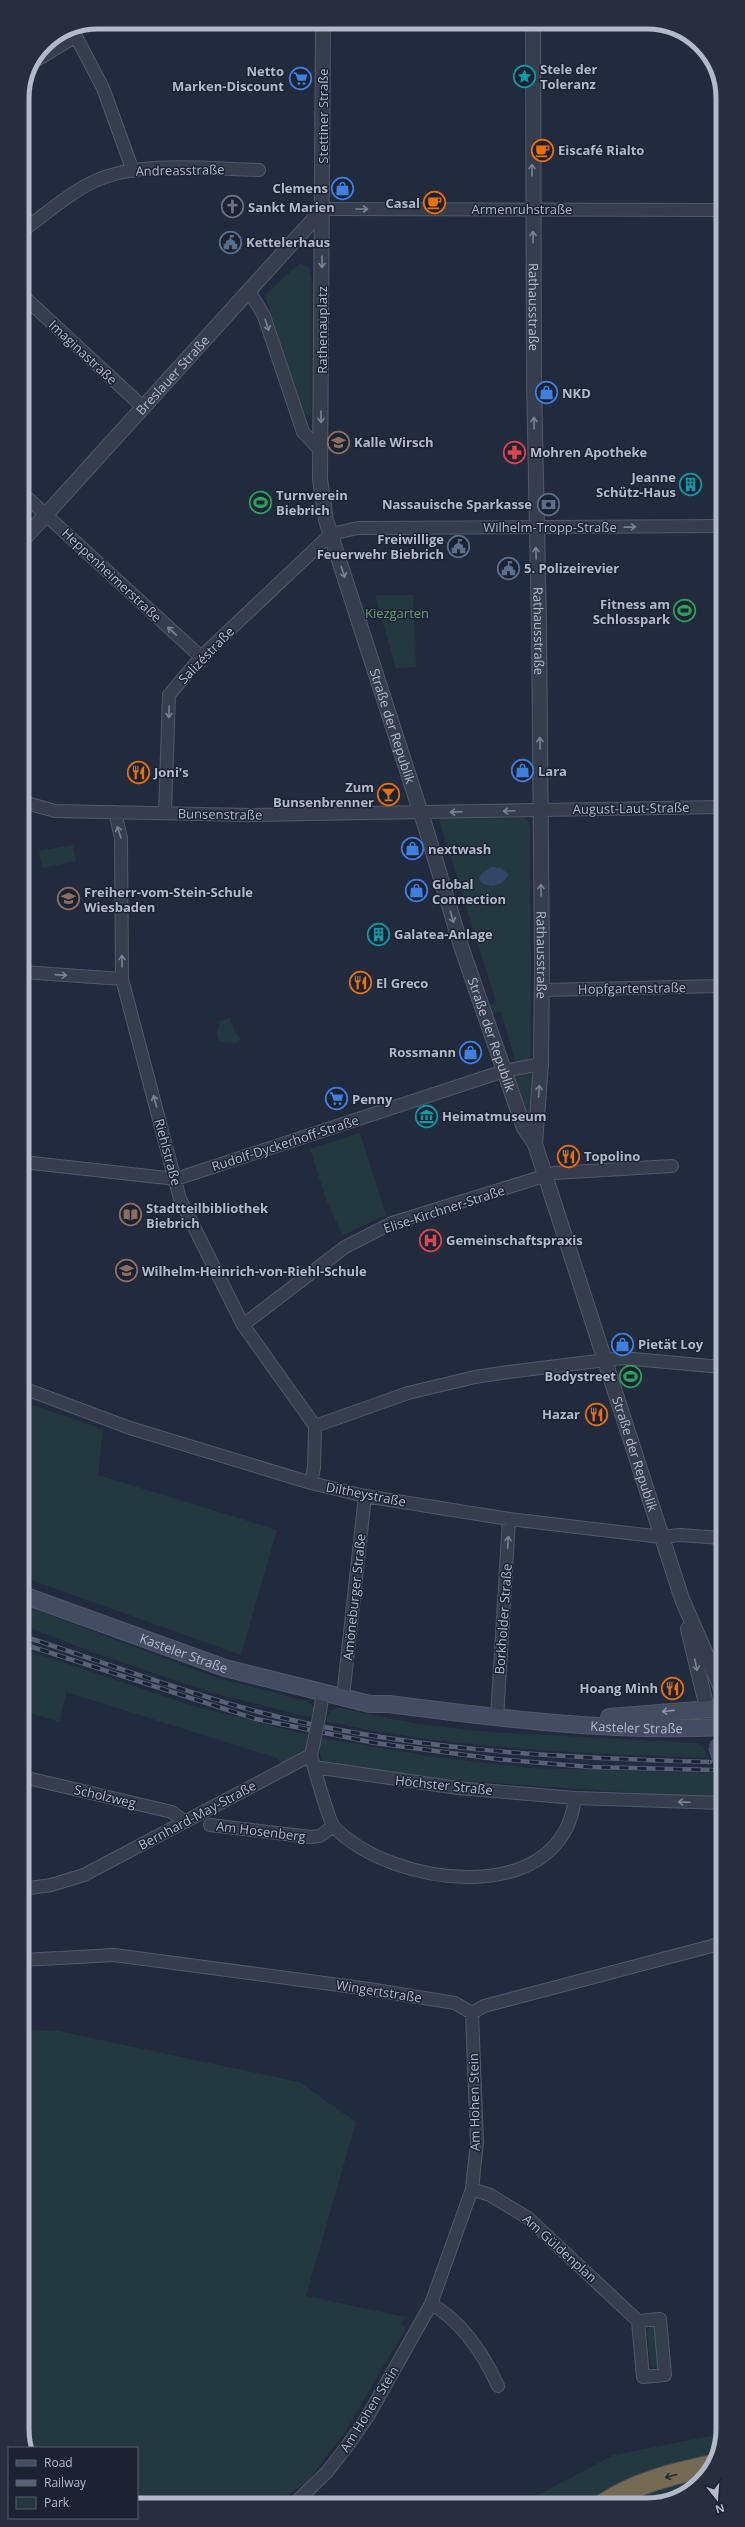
<svg xmlns="http://www.w3.org/2000/svg" width="745" height="2527" viewBox="0 0 745 2527" font-family="'Open Sans',sans-serif">
<style>
.green{fill:#24393f}
.water{fill:#354566}
.lines{fill:none;stroke-linecap:round;stroke-linejoin:round}
.minor-casing{stroke:#515969;stroke-width:14}
.tertiary-casing{stroke:#515969;stroke-width:16}
.secondary-casing{stroke:#515969;stroke-width:18}
.motorway-casing{stroke:#3e4656;stroke-width:23}
.minor{stroke:#363e4e;stroke-width:12}
.tertiary{stroke:#363e4e;stroke-width:14}
.secondary{stroke:#444c61;stroke-width:16}
.motorway{stroke:#756a53;stroke-width:21}
.rail-casing{stroke:#586175;stroke-width:4.5}
.rail{stroke:#1b2333;stroke-width:3;stroke-dasharray:9;stroke-linecap:butt}
.minor-bridge-casing{stroke:#515969;stroke-width:14;stroke-linecap:butt}
.secondary-bridge-casing{stroke:#515969;stroke-width:18;stroke-linecap:butt}
.minor-bridge{stroke:#363e4e;stroke-width:12}
.secondary-bridge{stroke:#444c61;stroke-width:16}
.oneway{stroke:#7a8292}
.oneway2{stroke:#8c93a5}
.oneway3{stroke:#242a36}
.labels{text-anchor:middle;dominant-baseline:central;stroke-width:3;stroke-linejoin:round;paint-order:stroke}
.poi-label{font-size:13px;font-weight:bold;fill:#b2b9c9;stroke:#1b2333;text-anchor:start}
.street-label{font-size:13px;fill:#b2b9c9;stroke:#1b2333}
.park-label{font-size:13px;fill:#679c78;stroke:#1b2333}
.rim{fill:none;stroke:#b2b9c9;stroke-width:5}
</style>
<rect width="100%" height="100%" fill="#222b3e"/>
<!-- green -->
<path class="green" d="M 300,263 L 308,267 L 311,276 L 311,416 L 303,414 L 265,295 Z
M 375,595 L 413,595 L 416,667 L 396,668 Z
M 523,818 L 528,821 L 530,828 L 531,1055 L 529,1062 L 519,1064 L 515,1059 L 501,1011 L 492,1014 L 490,1005 L 496,1002 L 439,819 Z
M 73,845 L 76,861 L 43,868 L 39,851 Z
M 230,1018 L 235,1032 L 241,1039 L 237,1043 L 220,1042 L 217,1034 L 220,1021 Z
M 534,1073 L 533,1130 L 528,1131 L 510,1077 Z
M 360,1133 L 386,1215 L 343,1235 L 327,1202 L 310,1149 Z
M 23,1402 L 103,1429 L 98,1475 L 277,1530 L 241,1655 L 23,1577 Z
M 23,1605 L 217,1678 L 302,1700 L 311,1704 L 314,1708 L 313,1718 L 213,1693 L 89,1651 L 23,1625 Z
M 23,1649 L 194,1706 L 309,1735 L 315,1737 L 311,1755 L 285,1768 L 277,1758 L 66,1692 L 60,1722 L 23,1711 Z
M 339,1708 L 418,1724 L 490,1732 L 697,1743 L 702,1746 L 709,1758 C 580,1753 451,1749 325,1721 L 332,1709 Z
M 321,1738 L 429,1756 L 529,1768 L 714,1773 L 719,1790 L 713,1798 L 709,1798 L 438,1779 L 325,1764 C 318,1756 319,1748 321,1738 Z
M 723,1953 L 723,2090 L 717,1954 Z
M 23,2030 L 58,2031 L 299,2082 L 356,2122 L 306,2296 L 405,2317 L 401,2325 L 406,2328 L 344,2433 L 307,2482 L 275,2504 L 137,2505 L 137,2448 L 26,2448 L 24,2444 Z
M 652,2325 L 656,2327 L 660,2365 L 656,2368 L 652,2367 L 650,2363 L 647,2330 Z
M 721,2434 L 713,2455 L 651,2473 L 594,2504 L 521,2504 L 614,2455 Z
M 687,2479 L 689,2488 L 662,2503 L 610,2504 Z"/>
<!-- water -->
<path class="water" d="M 492,867 L 501,868 L 508,874 C 506,886 483,891 479,878 L 483,872 Z"/>
<g class="lines">
<defs>
<path id="minor" d="M 71,27 L 103,88 L 133,171
M 32,63 L 76,36
M 323,209 L 722,210
M 22,231 C 46,214 69,193 95,181 C 140,160 210,169 259,170
M 248,292 L 254,299 L 264,316 L 303,432 L 321,451
M 22,295 L 144,408
M 22,493 L 201,657
M 22,799 L 30,804 L 55,811 L 249,815 L 722,807
M 115,812 L 121,838 L 122,979 L 180,1199 L 243,1325 L 315,1426 L 314,1468 L 311,1483
M 165,813 L 169,695 L 201,657 L 331,534 L 358,528 L 722,526
M 23,972 L 122,979
M 542,990 L 722,986
M 23,1162 L 176,1179 L 504,1071 L 541,1064
M 243,1325 L 345,1247 L 392,1223 L 554,1173 L 672,1166
M 23,1388 L 130,1428 L 311,1483 L 365,1496 L 509,1519 L 662,1537 L 680,1535 L 722,1538
M 315,1426 L 408,1393 L 475,1377 L 508,1372 L 622,1358 L 722,1367
M 343,1697 L 365,1496
M 319,1717 L 323,1693
M 497,1718 L 509,1519
M 311,1755 C 313,1765 329,1821 334,1827 C 392,1887 562,1910 575,1798
M 314,1767 L 458,1788 L 575,1798 L 723,1803
M 23,1777 L 172,1812 L 184,1821
M 210,1825 L 311,1837 L 320,1836 L 333,1826
M 23,1889 L 51,1885 L 84,1875 L 311,1755 L 315,1737
M 23,1960 L 114,1955 L 369,1989 L 455,2003 L 472,2013 L 484,2006 L 723,1943
M 472,2189 L 490,2195 L 528,2218 L 638,2321 L 643,2377 L 665,2375 L 660,2319 L 638,2321
M 431,2304 C 463,2322 483,2353 498,2386
M 294,2504 L 327,2472 L 348,2445 L 368,2416 L 431,2304 L 472,2189 L 477,2142 L 472,2013"/>
<g id="tertiary">
<path id="s1" d="M 323,22 L 320,479 L 326,520 L 427,832 L 462,949 L 524,1128 L 535,1144 L 682,1599 L 723,1693"/>
<path id="s2" d="M 533,22 L 534,379 L 539,627 L 542,964 L 541,1064 L 535,1144"/>
<path id="s3" d="M 22,541 L 323,209"/>
<path d="M 688,1629 L 707,1708"/>
</g>
<g id="secondary">
<path id="s4" d="M 23,1595 L 225,1668 L 370,1704 L 389,1704 C 497,1718 613,1733 723,1727"/>
<path d="M 609,1717 L 723,1708"/>
</g>
<path id="motorway" d="M 604,2504 C 635,2483 673,2474 709,2466"/>
</defs>
<!-- minor casing -->
<use href="#minor" class="minor-casing"/>
<!-- tertiary casing -->
<use href="#tertiary" class="tertiary-casing"/>
<!-- secondary casing -->
<use href="#secondary" class="secondary-casing"/>
<!-- motorway casing -->
<use href="#motorway" class="motorway-casing"/>
<!-- minor -->
<use href="#minor" class="minor"/>
<!-- tertiary -->
<use href="#tertiary" class="tertiary"/>
<!-- secondary -->
<use href="#secondary" class="secondary"/>
<!-- motorway -->
<use href="#motorway" class="motorway"/>
<defs>
<path id="rail" d="M 23,1636 C 100,1661 177,1690 255,1711 C 403,1750 558,1758 710,1762
M 23,1644 L 256,1719 L 375,1743 L 496,1759 L 590,1767 L 713,1770"/>
</defs>
<!-- rail casing -->
<use href="#rail" class="rail-casing"/>
<!-- rail -->
<use href="#rail" class="rail"/>
<defs>
<path id="minor-bridge" d="M 315,1737 L 319,1717"/>
<path id="secondary-bridge" d="M 717,1746 L 723,1766"/>
</defs>
<!-- minor-bridge casing -->
<use href="#minor-bridge" class="minor-bridge-casing"/>
<!-- secondary-bridge casing -->
<use href="#secondary-bridge" class="secondary-bridge-casing"/>
<!-- minor-bridge -->
<use href="#minor-bridge" class="minor-bridge"/>
<!-- secondary-bridge -->
<use href="#secondary-bridge" class="secondary-bridge"/>
</g>
<!-- one-way arrows -->
<defs><path id="oneway-shaft" d="M-6 0H5M1.5-3L5.5 0L1.5 3" fill="none" stroke-width="1.6" stroke-linecap="round" stroke-linejoin="round"/></defs>
<g class="oneway">
<use href="#oneway-shaft" transform="translate(532 170) rotate(-90)"/>
<use href="#oneway-shaft" transform="translate(362 209)"/>
<use href="#oneway-shaft" transform="translate(533 237) rotate(-90)"/>
<use href="#oneway-shaft" transform="translate(322 262) rotate(90)"/>
<use href="#oneway-shaft" transform="translate(267 325) rotate(72)"/>
<use href="#oneway-shaft" transform="translate(321 417) rotate(90)"/>
<use href="#oneway-shaft" transform="translate(534 423) rotate(-91)"/>
<use href="#oneway-shaft" transform="translate(630 527) rotate(-1)"/>
<use href="#oneway-shaft" transform="translate(536 553) rotate(-92)"/>
<use href="#oneway-shaft" transform="translate(343 572) rotate(72)"/>
<use href="#oneway-shaft" transform="translate(172 631) rotate(-137)"/>
<use href="#oneway-shaft" transform="translate(169 712) rotate(92)"/>
<use href="#oneway-shaft" transform="translate(540 743) rotate(-91)"/>
<use href="#oneway-shaft" transform="translate(509 811) rotate(178)"/>
<use href="#oneway-shaft" transform="translate(456 812) rotate(178)"/>
<use href="#oneway-shaft" transform="translate(119 832) rotate(-108)"/>
<use href="#oneway-shaft" transform="translate(541 890) rotate(-91)"/>
<use href="#oneway-shaft" transform="translate(452 917) rotate(74)"/>
<use href="#oneway-shaft" transform="translate(122 961) rotate(-90)"/>
<use href="#oneway-shaft" transform="translate(61 975) rotate(4)"/>
<use href="#oneway-shaft" transform="translate(539 1091) rotate(-86)"/>
<use href="#oneway-shaft" transform="translate(155 1101) rotate(-105)"/>
<use href="#oneway-shaft" transform="translate(508 1542) rotate(-87)"/>
<use href="#oneway-shaft" transform="translate(696 1665) rotate(78)"/>
<use href="#oneway-shaft" transform="translate(684 1802) rotate(-178)"/>
</g>
<use class="oneway2" href="#oneway-shaft" transform="translate(668 1711) rotate(174)"/>
<use class="oneway3" href="#oneway-shaft" transform="translate(671 2476) rotate(165)"/>
<!-- icons -->
<defs>
<symbol id="sight-ring" viewBox="-11 -11 22 22"><circle r="9.5" fill="#1b2333" stroke="#0f9aa8" stroke-width="1.5"/><path d="M0-6L1.8-2.2L6-1.7L2.9 1.2L3.7 5.4L0 3.3L-3.7 5.4L-2.9 1.2L-6-1.7L-1.8-2.2Z" fill="#0f9aa8"/></symbol>
<symbol id="supermarket-ring" viewBox="-11 -11 22 22"><circle r="9.5" fill="#1b2333" stroke="#3f7fe0" stroke-width="1.5"/><path d="M-6-5.5h2.5l.6 2H6L4.5 2H-2.5L-4.4-4H-6ZM-1.5 3.2a1.3 1.3 0 1 0 .1 0ZM3 3.2a1.3 1.3 0 1 0 .1 0Z" fill="#3f7fe0"/></symbol>
<symbol id="cafe-ring" viewBox="-11 -11 22 22"><circle r="9.5" fill="#1b2333" stroke="#e8710a" stroke-width="1.5"/><path d="M-5.5-4.5H6V0H3Q3 3.5 0 3.5H-2.5Q-5.5 3.5-5.5 0ZM3-3.2v2h1.7v-2ZM-6 4.5H4V6H-6Z" fill="#e8710a"/></symbol>
<symbol id="shop-ring" viewBox="-11 -11 22 22"><circle r="9.5" fill="#1b2333" stroke="#3f7fe0" stroke-width="1.5"/><path d="M-5-2.5h2.3a2.7 3.5 0 0 1 5.4 0H5L5.5 6h-11ZM-1.5-2.5h3a1.5 2.3 0 0 0-3 0Z" fill="#3f7fe0"/></symbol>
<symbol id="church-ring" viewBox="-11 -11 22 22"><circle r="9.5" fill="#1b2333" stroke="#6b7280" stroke-width="1.5"/><path d="M-1.2-6h2.4v3.5h3.3v2.4h-3.3V6h-2.4V-.1h-3.3v-2.4h3.3Z" fill="#6b7280"/></symbol>
<symbol id="civic-ring" viewBox="-11 -11 22 22"><circle r="9.5" fill="#1b2333" stroke="#5c6f8a" stroke-width="1.5"/><path d="M-.6-6.5H3V-4.5H.6V-3L4-1V1h2V6H-6V1h2V-1L-.6-3ZM-1.2 2.5V6h2.4V2.5Z" fill="#5c6f8a"/></symbol>
<symbol id="school-ring" viewBox="-11 -11 22 22"><circle r="9.5" fill="#1b2333" stroke="#8d6e63" stroke-width="1.5"/><path d="M0-5L7-2L0 1L-7-2ZM-4 1L0 2.5L4 1V4Q0 6-4 4Z" fill="#8d6e63"/></symbol>
<symbol id="pharmacy-ring" viewBox="-11 -11 22 22"><circle r="9.5" fill="#1b2333" stroke="#e0444e" stroke-width="1.5"/><path d="M-2-6h4v4h4v4h-4v4h-4v-4h-4v-4h4Z" fill="#e0444e"/></symbol>
<symbol id="building-ring" viewBox="-11 -11 22 22"><circle r="9.5" fill="#1b2333" stroke="#0f9aa8" stroke-width="1.5"/><path d="M-4-6H4V6H1V3H-1V6H-4ZM-2.5-4.3h1.7v1.8h-1.7ZM.8-4.3h1.7v1.8H.8ZM-2.5-1h1.7V.8h-1.7ZM.8-1h1.7V.8H.8Z" fill="#0f9aa8"/></symbol>
<symbol id="stadium-ring" viewBox="-11 -11 22 22"><circle r="9.5" fill="#1b2333" stroke="#2e9e5b" stroke-width="1.5"/><path d="M0-5a6.5 5 0 1 0 0 10a6.5 5 0 1 0 0-10ZM-3.5-1.8h7v3.6h-7Z" fill="#2e9e5b"/></symbol>
<symbol id="bank-ring" viewBox="-11 -11 22 22"><circle r="9.5" fill="#1b2333" stroke="#5c6f8a" stroke-width="1.5"/><path d="M-6-4H6V4H-6ZM0-2.3a2.3 2.3 0 1 0 0 4.6a2.3 2.3 0 1 0 0-4.6Z" fill="#5c6f8a"/></symbol>
<symbol id="restaurant-ring" viewBox="-11 -11 22 22"><circle r="9.5" fill="#1b2333" stroke="#e8710a" stroke-width="1.5"/><path d="M-5-6h1v4h1v-4h1v4h1v-4h1v5L-1.5 .5V6h-2V.5L-5-1ZM5-6V6H3V1.5H1.5Q1.5-4 5-6Z" fill="#e8710a"/></symbol>
<symbol id="bar-ring" viewBox="-11 -11 22 22"><circle r="9.5" fill="#1b2333" stroke="#e8710a" stroke-width="1.5"/><path d="M-6-5H6L.8 .8V4.5H3.5V6h-7V4.5H-.8V.8Z" fill="#e8710a"/></symbol>
<symbol id="museum-ring" viewBox="-11 -11 22 22"><circle r="9.5" fill="#1b2333" stroke="#0f9aa8" stroke-width="1.5"/><path d="M0-6L6-3V-2H-6V-3ZM-5-1h2V3h-2ZM-1-1h2V3h-2ZM3-1h2V3H3ZM-6 4H6V6H-6Z" fill="#0f9aa8"/></symbol>
<symbol id="library-ring" viewBox="-11 -11 22 22"><circle r="9.5" fill="#1b2333" stroke="#8d6e63" stroke-width="1.5"/><path d="M-6-4Q-3-5.5-.7-3.5V5Q-3 3-6 4ZM6-4Q3-5.5 .7-3.5V5Q3 3 6 4Z" fill="#8d6e63"/></symbol>
<symbol id="hospital-ring" viewBox="-11 -11 22 22"><circle r="9.5" fill="#1b2333" stroke="#e0444e" stroke-width="1.5"/><path d="M-5-5h3v3.5h4V-5h3V5h-3V1.5h-4V5h-3Z" fill="#e0444e"/></symbol>
</defs>
<g fill-rule="evenodd">
<use href="#sight-ring" x="512" y="64" width="25" height="25"/>
<use href="#supermarket-ring" x="288" y="66" width="25" height="25"/>
<use href="#cafe-ring" x="530" y="138" width="25" height="25"/>
<use href="#shop-ring" x="330" y="176" width="25" height="25"/>
<use href="#cafe-ring" x="422" y="190" width="25" height="25"/>
<use href="#church-ring" x="220" y="194" width="25" height="25"/>
<use href="#civic-ring" x="218" y="230" width="25" height="25"/>
<use href="#shop-ring" x="534" y="380" width="25" height="25"/>
<use href="#school-ring" x="326" y="430" width="25" height="25"/>
<use href="#pharmacy-ring" x="502" y="440" width="25" height="25"/>
<use href="#building-ring" x="678" y="472" width="25" height="25"/>
<use href="#stadium-ring" x="248" y="490" width="25" height="25"/>
<use href="#bank-ring" x="536" y="492" width="25" height="25"/>
<use href="#civic-ring" x="446" y="534" width="25" height="25"/>
<use href="#civic-ring" x="496" y="556" width="25" height="25"/>
<use href="#stadium-ring" x="672" y="598" width="25" height="25"/>
<use href="#shop-ring" x="510" y="758" width="25" height="25"/>
<use href="#restaurant-ring" x="126" y="760" width="25" height="25"/>
<use href="#bar-ring" x="376" y="782" width="25" height="25"/>
<use href="#shop-ring" x="400" y="836" width="25" height="25"/>
<use href="#shop-ring" x="404" y="878" width="25" height="25"/>
<use href="#school-ring" x="56" y="886" width="25" height="25"/>
<use href="#building-ring" x="366" y="922" width="25" height="25"/>
<use href="#restaurant-ring" x="348" y="970" width="25" height="25"/>
<use href="#shop-ring" x="458" y="1040" width="25" height="25"/>
<use href="#supermarket-ring" x="324" y="1086" width="25" height="25"/>
<use href="#museum-ring" x="414" y="1104" width="25" height="25"/>
<use href="#restaurant-ring" x="556" y="1144" width="25" height="25"/>
<use href="#library-ring" x="118" y="1202" width="25" height="25"/>
<use href="#hospital-ring" x="418" y="1228" width="25" height="25"/>
<use href="#school-ring" x="114" y="1258" width="25" height="25"/>
<use href="#shop-ring" x="610" y="1332" width="25" height="25"/>
<use href="#stadium-ring" x="618" y="1364" width="25" height="25"/>
<use href="#restaurant-ring" x="584" y="1402" width="25" height="25"/>
<use href="#restaurant-ring" x="660" y="1676" width="25" height="25"/>
</g>
<g class="labels">
<!-- poi labels -->
<g class="poi-label">
<text x="540" y="69">Stele der<tspan x="540" dy="15">Toleranz</tspan></text>
<text x="284" y="71" text-anchor="end">Netto<tspan x="284" dy="15">Marken-Discount</tspan></text>
<text x="558" y="150">Eiscafé Rialto</text>
<text x="328" y="188" text-anchor="end">Clemens</text>
<text x="420" y="203" text-anchor="end">Casal</text>
<text x="248" y="207">Sankt Marien</text>
<text x="246" y="242">Kettelerhaus</text>
<text x="562" y="393">NKD</text>
<text x="354" y="442">Kalle Wirsch</text>
<text x="530" y="452">Mohren Apotheke</text>
<text x="676" y="477" text-anchor="end">Jeanne<tspan x="676" dy="15">Schütz-Haus</tspan></text>
<text x="276" y="495">Turnverein<tspan x="276" dy="15">Biebrich</tspan></text>
<text x="532" y="504" text-anchor="end">Nassauische Sparkasse</text>
<text x="444" y="539" text-anchor="end">Freiwillige<tspan x="444" dy="15">Feuerwehr Biebrich</tspan></text>
<text x="524" y="568">5. Polizeirevier</text>
<text x="670" y="604" text-anchor="end">Fitness am<tspan x="670" dy="15">Schlosspark</tspan></text>
<text x="538" y="771">Lara</text>
<text x="154" y="772">Joni's</text>
<text x="374" y="787" text-anchor="end">Zum<tspan x="374" dy="15">Bunsenbrenner</tspan></text>
<text x="428" y="849">nextwash</text>
<text x="432" y="884">Global<tspan x="432" dy="15">Connection</tspan></text>
<text x="84" y="892">Freiherr-vom-Stein-Schule<tspan x="84" dy="15">Wiesbaden</tspan></text>
<text x="394" y="934">Galatea-Anlage</text>
<text x="376" y="983">El Greco</text>
<text x="456" y="1052" text-anchor="end">Rossmann</text>
<text x="352" y="1099">Penny</text>
<text x="442" y="1116">Heimatmuseum</text>
<text x="584" y="1156">Topolino</text>
<text x="146" y="1208">Stadtteilbibliothek<tspan x="146" dy="15">Biebrich</tspan></text>
<text x="446" y="1240">Gemeinschaftspraxis</text>
<text x="142" y="1271">Wilhelm-Heinrich-von-Riehl-Schule</text>
<text x="638" y="1344">Pietät Loy</text>
<text x="616" y="1376" text-anchor="end">Bodystreet</text>
<text x="580" y="1414" text-anchor="end">Hazar</text>
<text x="658" y="1688" text-anchor="end">Hoang Minh</text>
</g>
<!-- street labels -->
<g class="street-label">
<text transform="translate(323 116) rotate(-90)">Stettiner Straße</text>
<text transform="translate(180 170) rotate(-1)">Andreasstraße</text>
<text x="522" y="209">Armenruhstraße</text>
<text stroke="none"><textPath href="#s2" startOffset="285">Rathausstraße</textPath></text>
<text transform="translate(322 330) rotate(-90)">Rathenauplatz</text>
<text transform="translate(83 352) rotate(43)">Imaginastraße</text>
<text stroke="none"><textPath href="#s3" startOffset="224">Breslauer Straße</textPath></text>
<text x="550" y="527">Wilhelm-Tropp-Straße</text>
<text transform="translate(112 575) rotate(43)">Heppenheimerstraße</text>
<text stroke="none"><textPath href="#s2" startOffset="609">Rathausstraße</textPath></text>
<text transform="translate(206 655) rotate(-46)">Salizéstraße</text>
<text stroke="none"><textPath href="#s1" startOffset="715">Straße der Republik</textPath></text>
<text transform="translate(631 808) rotate(-1)">August-Laut-Straße</text>
<text transform="translate(220 814) rotate(1)">Bunsenstraße</text>
<text stroke="none"><textPath href="#s2" startOffset="933">Rathausstraße</textPath></text>
<text transform="translate(632 988) rotate(-1)">Hopfgartenstraße</text>
<text stroke="none"><textPath href="#s1" startOffset="1039">Straße der Republik</textPath></text>
<text transform="translate(285 1143) rotate(-18)">Rudolf-Dyckerhoff-Straße</text>
<text transform="translate(168 1152) rotate(75)">Riehlstraße</text>
<text transform="translate(444 1209) rotate(-18)">Elise-Kirchner-Straße</text>
<text stroke="none"><textPath href="#s1" startOffset="1483">Straße der Republik</textPath></text>
<text transform="translate(366 1494) rotate(11)">Diltheystraße</text>
<text transform="translate(354 1597) rotate(-84)">Amöneburger Straße</text>
<text transform="translate(503 1619) rotate(-86)">Borkholder Straße</text>
<text stroke="none"><textPath href="#s4" startOffset="171">Kasteler Straße</textPath></text>
<text stroke="none"><textPath href="#s4" startOffset="632">Kasteler Straße</textPath></text>
<text transform="translate(444 1785) rotate(6)">Höchster Straße</text>
<text transform="translate(105 1796) rotate(13)">Scholzweg</text>
<text transform="translate(197 1815) rotate(-28)">Bernhard-May-Straße</text>
<text transform="translate(261 1831) rotate(7)">Am Hosenberg</text>
<text transform="translate(379 1991) rotate(9)">Wingertstraße</text>
<text transform="translate(474 2102) rotate(-91)">Am Hohen Stein</text>
<text transform="translate(560 2248) rotate(42)">Am Güldenplan</text>
<text transform="translate(369 2409) rotate(-58)">Am Hohen Stein</text>
</g>
<!-- park labels -->
<g class="park-label">
<text x="397" y="613">Kiezgarten</text>
</g>
</g>
<!-- crop -->
<path d="M0 0H745V2527H0ZM98 29H647A69 69 0 0 1 716 98V2429A69 69 0 0 1 647 2498H98A69 69 0 0 1 29 2429V98A69 69 0 0 1 98 29Z" fill="#272f3f" fill-rule="evenodd"/>
<path class="rim" d="M98 29H647A69 69 0 0 1 716 98V2429A69 69 0 0 1 647 2498H98A69 69 0 0 1 29 2429V98A69 69 0 0 1 98 29Z"/>
<!-- legend -->
<rect x="8" y="2447" width="130" height="72" fill="#1b2333" stroke="#575f6f"/>
<rect x="16" y="2460" width="20" height="6" fill="#444c61" stroke="#575f6f"/>
<text x="44" y="2467" font-size="12" fill="#b2b9c9">Road</text>
<rect x="16" y="2480" width="20" height="6" fill="#586175" stroke="#575f6f"/>
<text x="44" y="2487" font-size="12" fill="#b2b9c9">Railway</text>
<rect x="16" y="2497" width="20" height="12" fill="#24393f" stroke="#575f6f"/>
<text x="44" y="2507" font-size="12" fill="#b2b9c9">Park</text>
<!-- north arrow -->
<g transform="translate(717 2499) rotate(163)" stroke="#1b2333" stroke-width="3" paint-order="stroke">
<path d="M0-3L7 15L0 10L-7 15Z" fill="#b2b9c9"/>
<text y="-6" font-size="11" font-weight="bold" text-anchor="middle" fill="#b2b9c9">N</text>
</g>
</svg>
